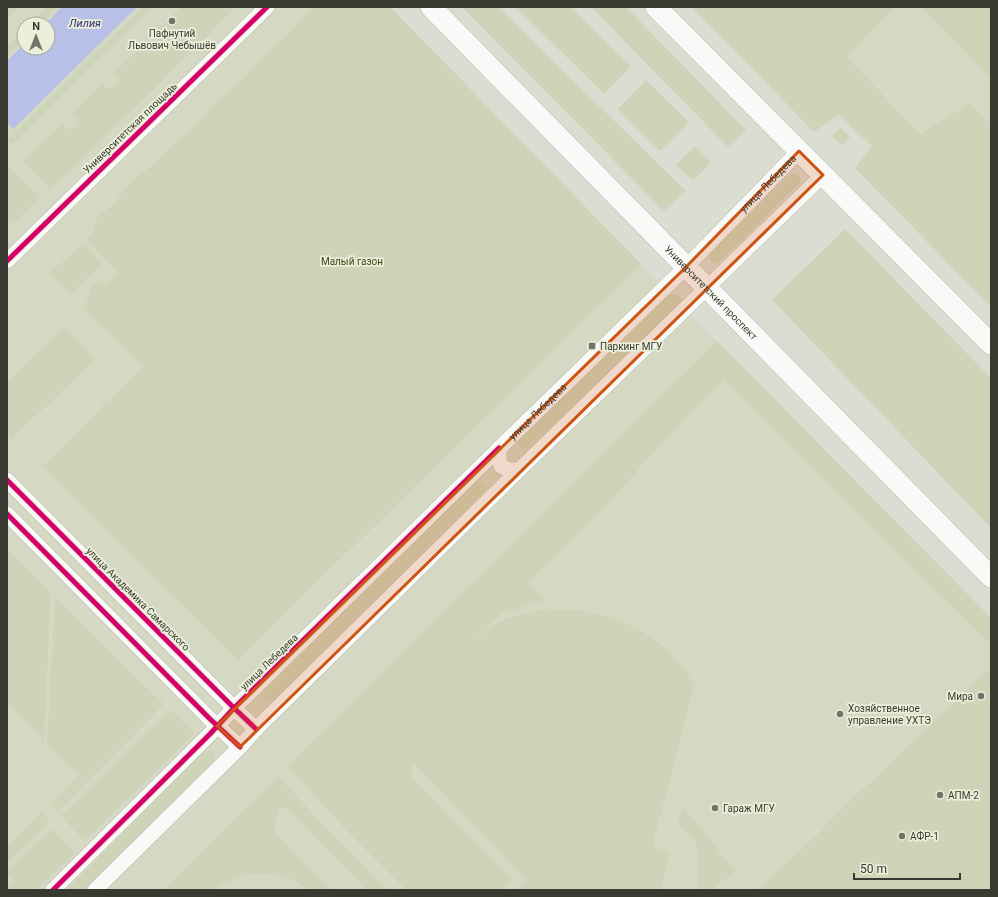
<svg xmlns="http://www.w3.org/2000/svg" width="998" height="897" viewBox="0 0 998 897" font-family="Roboto,sans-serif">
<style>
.built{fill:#d5d9c4;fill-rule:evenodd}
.green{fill:#ced4b8}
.water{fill:#b8c0e7}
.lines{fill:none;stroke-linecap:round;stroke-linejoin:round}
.street-casing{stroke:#b8bab0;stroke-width:16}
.secondary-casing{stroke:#b8bab0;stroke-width:22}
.street{stroke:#f9faf8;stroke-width:15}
.secondary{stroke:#f9faf8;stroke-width:21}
.cycleway-casing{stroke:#ebefd9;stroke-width:8}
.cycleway{stroke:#d6006c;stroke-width:5}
.marked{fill:#ce5412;fill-opacity:0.2;stroke:#ce5412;stroke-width:3;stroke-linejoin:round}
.poi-dot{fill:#717369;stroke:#ebefd9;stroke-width:1.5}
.labels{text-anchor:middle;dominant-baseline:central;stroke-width:3.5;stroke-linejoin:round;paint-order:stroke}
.poi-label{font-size:10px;fill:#383a31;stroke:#ebefd9;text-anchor:start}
.street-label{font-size:10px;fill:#383a31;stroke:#ebefd9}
.park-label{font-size:10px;fill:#3e4412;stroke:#ebefd9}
.water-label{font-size:11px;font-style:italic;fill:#2b2c73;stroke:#ebefd9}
</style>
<rect width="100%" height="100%" fill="#daddd1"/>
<!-- built -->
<path class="built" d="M 7,7 L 390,7 L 685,309 L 991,618 L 991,890 L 7,890 ZM 24,24 L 48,24 L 48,48 L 24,48 Z
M 793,7 L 991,7 L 991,283 Z"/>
<!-- green -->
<path class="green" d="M 7,7 L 19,7 L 7,19 Z
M 47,7 L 57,7 L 40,24 L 29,24 Z
M 142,7 L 152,7 L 12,145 L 7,140 Z
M 181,7 L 187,7 L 190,9 L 196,7 L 237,7 L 50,190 L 23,162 L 62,124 C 69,136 85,124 73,113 L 102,84 C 111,95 125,82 114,73 L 143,44 C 151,55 166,43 155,33 Z
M 314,7 L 390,7 L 641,264 L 238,660 L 43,466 L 101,408 L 104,403 L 110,400 L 143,366 L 83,308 L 87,304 L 86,303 L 93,284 L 102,282 L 105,286 L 118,273 L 86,239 L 93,231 L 96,219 L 116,201 L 128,185 L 159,159 L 171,145 L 186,134 L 200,121 L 209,109 L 241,81 L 257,64 L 284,38 Z
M 462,7 L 498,7 L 686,191 L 664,211 Z
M 516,7 L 570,7 L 631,66 L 604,94 Z
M 591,7 L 626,7 L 746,130 L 728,147 Z
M 692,7 L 894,7 L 846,57 L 921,134 L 970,103 L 991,124 L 991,307 L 855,168 L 872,146 L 838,115 L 814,132 Z
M 922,7 L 991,7 L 991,78 Z
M 24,29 L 24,40 L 7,56 L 7,46 Z
M 646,80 L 689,122 L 660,151 L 618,109 Z
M 841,128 L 850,137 L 842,145 L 832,136 Z
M 695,146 L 711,162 L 693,181 L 676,165 Z
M 9,166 L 40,197 L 11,225 L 7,220 L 7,169 Z
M 789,174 L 796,174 L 800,178 L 800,183 L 720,261 L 716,263 L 710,260 L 709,255 Z
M 845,229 L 991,378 L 991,528 L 772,300 Z
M 83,243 L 102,264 L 70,294 L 50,273 Z
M 671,294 L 678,295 L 683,300 L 681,305 L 525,451 L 517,442 Z
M 64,327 L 95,359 L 11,440 L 7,435 L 7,382 Z
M 717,341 L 991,618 L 991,645 L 724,380 L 679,425 L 597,515 L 528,582 L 545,600 L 501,614 L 472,641 L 492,626 L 505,619 L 544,609 L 578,610 L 609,616 L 639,629 L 668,650 L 688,675 L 694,686 L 652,847 L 670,852 L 660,890 L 517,890 L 527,880 L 412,761 L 412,778 L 511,878 L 503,890 L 406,890 L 341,825 L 288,766 Z
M 477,479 L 487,488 L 277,699 L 273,702 L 268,702 L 263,697 L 266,689 Z
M 7,547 L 51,593 L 44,740 L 7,702 Z
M 55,597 L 164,704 L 57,812 L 50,805 L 79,775 L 47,744 Z
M 991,669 L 991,890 L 758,890 L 817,835 L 846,805 L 987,671 Z
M 170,710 L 195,734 L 85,841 L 61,817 Z
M 204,751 L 211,751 L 214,755 L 214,761 L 85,890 L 66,890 Z
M 278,777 L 387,890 L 366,890 L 286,807 L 279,809 L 275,823 L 275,833 L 331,890 C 324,890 316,891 309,890 C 306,889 296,881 291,879 C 265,869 236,873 214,890 L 163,890 Z
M 682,805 L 735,871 L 712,890 L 697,889 L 699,852 L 693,837 L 678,825 Z
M 41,812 L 50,821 L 7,863 L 7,846 Z
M 51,829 L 75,853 L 36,890 L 7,890 L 7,888 L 14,881 L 7,874 L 7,872 Z"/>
<!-- water -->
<path class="water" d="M 62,7 L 137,7 L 13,129 L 7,122 L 7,61 L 24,44 L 24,48 L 48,48 L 48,24 L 45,24 Z"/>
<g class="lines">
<defs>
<g id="street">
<path d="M 7,261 L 267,7"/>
<path d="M 499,448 L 499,459 L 501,466 L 509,470 L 519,470"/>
<path d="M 7,480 L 234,708 L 256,729"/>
<path d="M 7,514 L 209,718 L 240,747"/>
<path id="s1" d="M 53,890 L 210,734 L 234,708 L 482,465 L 686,267 L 799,151"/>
<path d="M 95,890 L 240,747 L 256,729 L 519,470 L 685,309 L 823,175"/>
</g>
<g id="secondary">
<path id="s2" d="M 431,7 L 991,577"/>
<path d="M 656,7 L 991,344"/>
</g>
</defs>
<!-- street casing -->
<use href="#street" class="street-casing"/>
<!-- secondary casing -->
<use href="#secondary" class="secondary-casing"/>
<!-- street -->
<use href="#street" class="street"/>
<!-- secondary -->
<use href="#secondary" class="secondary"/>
<defs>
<path id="cycleway" d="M 7,261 L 267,7
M 7,480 L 234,708 L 256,729
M 7,514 L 209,718 L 240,747
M 53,890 L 210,734 L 234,708 L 499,448"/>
</defs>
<!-- cycleway casing -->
<use href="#cycleway" class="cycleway-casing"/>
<!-- cycleway -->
<use href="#cycleway" class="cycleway"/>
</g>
<!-- marked area -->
<path class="marked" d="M 799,151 L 823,175 L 240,747 L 217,726 L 686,267 Z"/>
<!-- markers -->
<g class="poi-dot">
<circle cx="172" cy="21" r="4"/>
<rect x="588" y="342" width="8" height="8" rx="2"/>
<circle cx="981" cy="696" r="4"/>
<circle cx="840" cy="714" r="4"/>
<circle cx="940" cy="795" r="4"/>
<circle cx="715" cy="808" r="4"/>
<circle cx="902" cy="836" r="4"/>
</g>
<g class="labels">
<!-- poi labels -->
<g class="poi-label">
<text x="172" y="33" text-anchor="middle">Пафнутий<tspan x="172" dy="12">Львович Чебышёв</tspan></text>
<text x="600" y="346">Паркинг МГУ</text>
<text x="973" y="696" text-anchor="end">Мира</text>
<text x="848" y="708">Хозяйственное<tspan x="848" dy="12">управление УХТЭ</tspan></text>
<text x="948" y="795">АПМ-2</text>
<text x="723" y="808">Гараж МГУ</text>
<text x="910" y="836">АФР-1</text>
</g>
<!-- street labels -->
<g class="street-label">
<text transform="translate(130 128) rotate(-44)">Университетская площадь</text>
<text stroke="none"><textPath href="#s1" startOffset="1005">улица Лебедева</textPath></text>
<text stroke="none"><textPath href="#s2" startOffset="400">Университетский проспект</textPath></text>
<text stroke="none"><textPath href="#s1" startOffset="681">улица Лебедева</textPath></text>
<text transform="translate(138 599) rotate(45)">улица Академика Самарского</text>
<text transform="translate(269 662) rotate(-44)">улица Лебедева</text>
</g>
<!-- park labels -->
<g class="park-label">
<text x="352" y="261">Малый газон</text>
</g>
<!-- water labels -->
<g class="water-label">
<text x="85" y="23">Лилия</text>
</g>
</g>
<!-- border -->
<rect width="998" height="897" fill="none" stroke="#383a31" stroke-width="16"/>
<!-- north arrow -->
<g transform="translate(36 36)"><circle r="19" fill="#ebefd9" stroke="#a3a796"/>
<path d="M0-3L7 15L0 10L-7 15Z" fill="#717369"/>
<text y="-6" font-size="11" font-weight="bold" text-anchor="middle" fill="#383a31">N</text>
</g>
<!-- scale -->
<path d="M854 873v6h106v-6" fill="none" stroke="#383a31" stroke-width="2"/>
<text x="860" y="873" font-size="12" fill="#383a31" stroke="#ebefd9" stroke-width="3" paint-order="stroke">50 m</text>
</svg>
